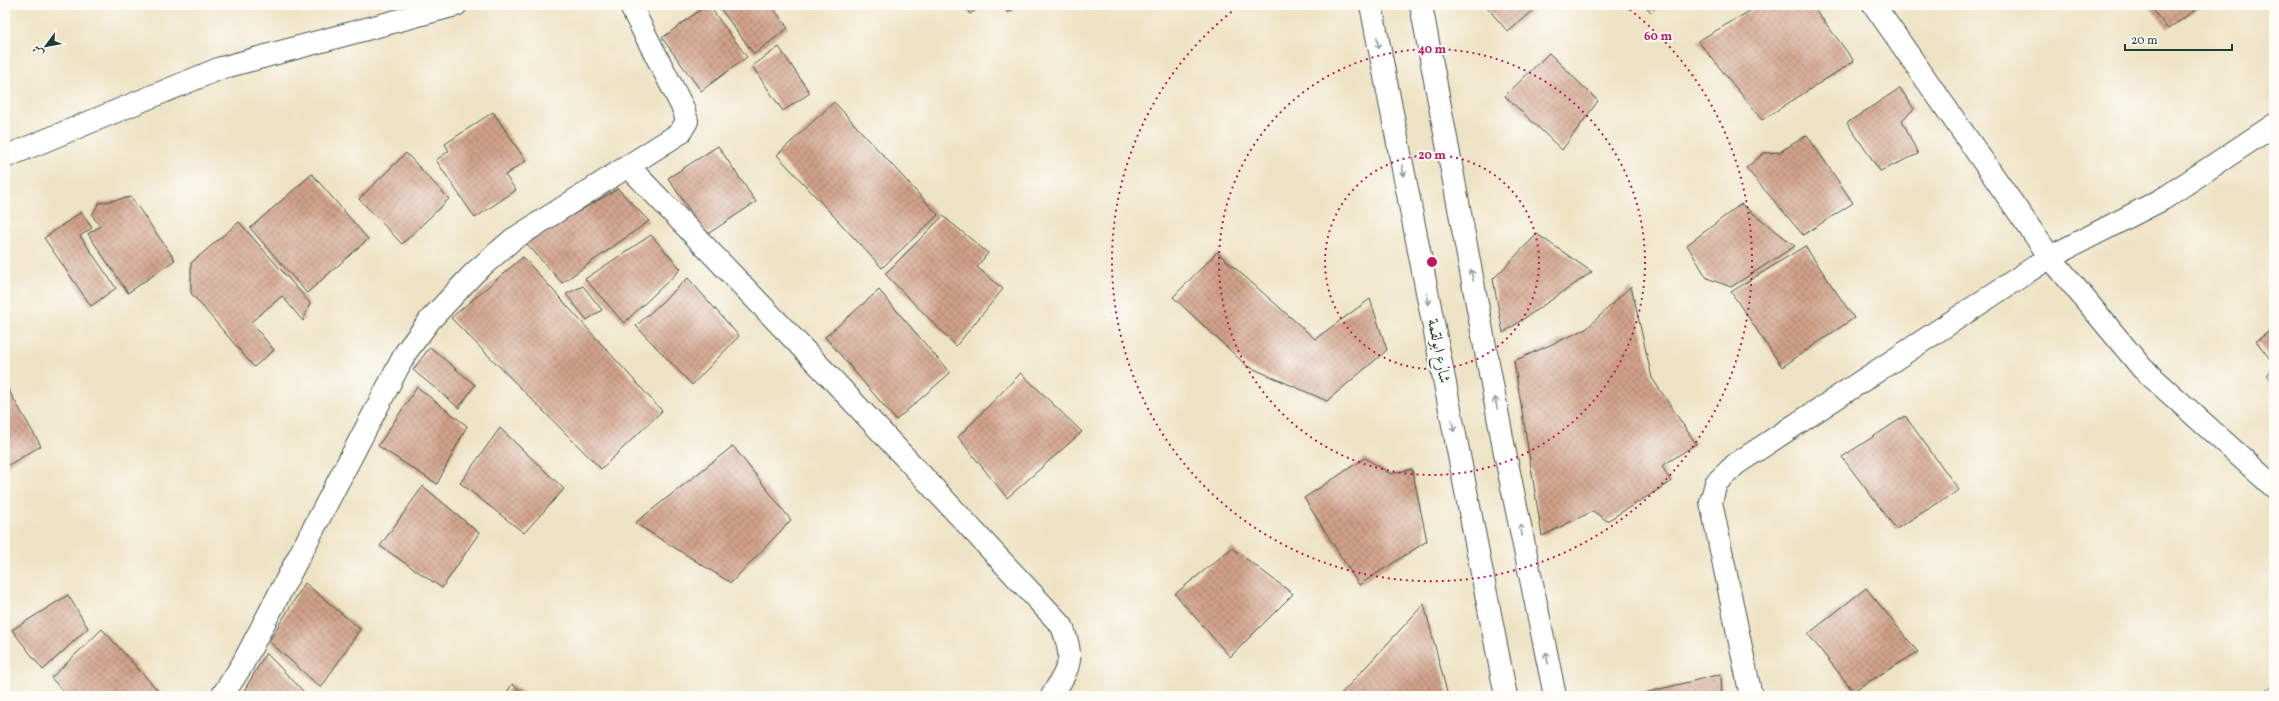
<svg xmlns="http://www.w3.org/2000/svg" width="2279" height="701" viewBox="0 0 2279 701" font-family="Vollkorn,Amiri,serif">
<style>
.building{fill:url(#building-cross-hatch)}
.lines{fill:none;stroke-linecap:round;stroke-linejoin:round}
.street-casing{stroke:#3e564a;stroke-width:24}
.secondary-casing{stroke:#3e564a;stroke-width:24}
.street{stroke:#fff;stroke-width:22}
.secondary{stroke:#fff;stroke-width:22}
.oneway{stroke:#8f9e9a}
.ring{fill:none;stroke:#c2185b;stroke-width:2;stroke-dasharray:2 4}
.labels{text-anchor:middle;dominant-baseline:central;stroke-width:4;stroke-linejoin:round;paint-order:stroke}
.street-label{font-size:16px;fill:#1f3d34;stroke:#fdfcf7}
.centre{fill:#c2185b;stroke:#fdfcf7;stroke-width:2}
.ring-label{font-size:12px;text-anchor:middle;font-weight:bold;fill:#c2185b;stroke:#fdfcf7;stroke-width:4;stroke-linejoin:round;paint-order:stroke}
</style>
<defs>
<pattern id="building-cross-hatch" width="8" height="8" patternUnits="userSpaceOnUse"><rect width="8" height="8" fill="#d2a28a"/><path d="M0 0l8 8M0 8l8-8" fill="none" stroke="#aa8572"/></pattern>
</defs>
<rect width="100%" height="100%" fill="#fdfcf7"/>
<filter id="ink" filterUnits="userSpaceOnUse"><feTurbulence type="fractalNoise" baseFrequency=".025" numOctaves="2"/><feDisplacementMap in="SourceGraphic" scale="8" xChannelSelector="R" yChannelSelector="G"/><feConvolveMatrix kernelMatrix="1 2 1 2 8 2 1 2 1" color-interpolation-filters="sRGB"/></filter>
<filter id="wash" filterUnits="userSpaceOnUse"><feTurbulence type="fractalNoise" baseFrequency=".012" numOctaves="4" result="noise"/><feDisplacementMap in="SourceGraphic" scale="16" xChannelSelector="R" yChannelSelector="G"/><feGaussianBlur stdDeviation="0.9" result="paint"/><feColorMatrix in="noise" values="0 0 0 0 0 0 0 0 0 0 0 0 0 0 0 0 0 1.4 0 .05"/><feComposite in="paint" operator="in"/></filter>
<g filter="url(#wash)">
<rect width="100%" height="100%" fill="#efe3c5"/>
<g id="blocks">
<!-- building -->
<path class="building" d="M 707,5 L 771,5 L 788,28 L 754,54 L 719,7 L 713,11 L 747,57 L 701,91 L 662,38 Z
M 964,5 L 984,5 L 970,14 Z
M 1003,5 L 1020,5 L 1008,13 Z
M 1485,5 L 1540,5 L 1508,32 Z
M 1644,5 L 1659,5 L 1651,12 Z
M 1760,5 L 1812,5 L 1854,61 L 1762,120 L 1698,41 Z
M 2149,5 L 2203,5 L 2168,29 Z
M 779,47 L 810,93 L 783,111 L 752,66 Z
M 1549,53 L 1598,101 L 1562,150 L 1505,96 Z
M 1900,88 L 1914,109 L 1902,120 L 1918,154 L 1880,171 L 1847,123 Z
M 834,102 L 938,215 L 882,268 L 777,155 Z
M 493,112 L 526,161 L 505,175 L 516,190 L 475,218 L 436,160 L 449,151 L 445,144 Z
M 1807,135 L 1853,203 L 1803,235 L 1746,168 L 1764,153 L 1780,152 Z
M 718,146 L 756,202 L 706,235 L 668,178 Z
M 406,153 L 449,199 L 402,244 L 359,199 Z
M 312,174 L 368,239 L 307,293 L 250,228 Z
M 618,189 L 649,221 L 562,283 L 525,242 Z
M 131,197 L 175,260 L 128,293 L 88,234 L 100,226 L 92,215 L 99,203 Z
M 1741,204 L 1795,246 L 1731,287 L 1707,278 L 1687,245 Z
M 81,212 L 92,228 L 80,236 L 116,288 L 91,306 L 44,238 Z
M 943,216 L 988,253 L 977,267 L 1003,289 L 956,346 L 885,274 Z
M 239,222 L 310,303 L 303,321 L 282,296 L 251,322 L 274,350 L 254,367 L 191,293 L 191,263 Z
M 1537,234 L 1592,272 L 1503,333 L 1493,279 Z
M 651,235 L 681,269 L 624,323 L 585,279 Z
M 1805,246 L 1854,318 L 1782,367 L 1731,292 Z
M 1217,252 L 1315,339 L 1370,299 L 1387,350 L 1327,401 L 1247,366 L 1173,297 Z
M 523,257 L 662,411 L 601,469 L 451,318 Z
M 688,278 L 739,336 L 692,385 L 636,326 Z
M 583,286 L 602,310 L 587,320 L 566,294 Z
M 1631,286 L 1652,378 L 1696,444 L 1662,466 L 1671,482 L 1607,521 L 1593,511 L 1542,536 L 1514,361 L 1586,329 Z
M 879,290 L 950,373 L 896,420 L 825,337 Z
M 2274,328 L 2274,364 L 2256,341 Z
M 430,347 L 475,385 L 459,408 L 413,370 Z
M 2274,366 L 2274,385 L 2267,374 Z
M 1021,373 L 1082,432 L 1007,498 L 958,437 Z
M 5,384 L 41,446 L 5,467 Z
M 417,387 L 467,426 L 437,484 L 378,446 Z
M 1905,416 L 1959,490 L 1896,529 L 1842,457 Z
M 500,428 L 564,489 L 524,533 L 460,483 Z
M 733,446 L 791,520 L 731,583 L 635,523 Z
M 1365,458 L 1391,474 L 1412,469 L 1427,541 L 1359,585 L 1304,498 Z
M 423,486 L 479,533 L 442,588 L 380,546 Z
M 1232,548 L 1293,594 L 1230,657 L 1175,594 Z
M 305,583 L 360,629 L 321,688 L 269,641 Z
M 1866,588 L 1918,652 L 1853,691 L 1808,634 Z
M 68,595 L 88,628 L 43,670 L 12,630 Z
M 1424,604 L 1448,696 L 1339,696 Z
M 102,629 L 163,696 L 68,696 L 51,678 Z
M 266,653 L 308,696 L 241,696 Z
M 1721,674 L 1722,696 L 1636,696 L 1636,695 Z
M 512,684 L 527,696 L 505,696 Z
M 2274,685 L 2274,696 L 2258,696 Z"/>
</g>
</g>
<g filter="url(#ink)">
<use href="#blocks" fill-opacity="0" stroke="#3e564a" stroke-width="1"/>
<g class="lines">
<defs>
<path id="street" d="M 1874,5 L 2050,257 L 2142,368 L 2274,487
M 5,157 L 221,68 L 456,5
M 628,166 L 832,379 L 1062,626 C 1075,661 1070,665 1052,696
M 222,696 L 242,665 L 406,352 L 430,320 L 474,273 L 512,240 L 680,133 L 687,121 L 683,108 L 630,5
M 1751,696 L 1711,502 L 1716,483 L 1736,464 L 2050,257 L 2163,199 L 2274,125"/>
<path id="secondary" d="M 1371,5 L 1506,696
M 1421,5 L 1504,448 L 1555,696"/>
</defs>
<!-- street casing -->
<use href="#street" class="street-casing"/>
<!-- secondary casing -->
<use href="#secondary" class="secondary-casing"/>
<!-- street -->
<use href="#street" class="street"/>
<!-- secondary -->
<use href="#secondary" class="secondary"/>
</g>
<!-- one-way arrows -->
<defs><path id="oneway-shaft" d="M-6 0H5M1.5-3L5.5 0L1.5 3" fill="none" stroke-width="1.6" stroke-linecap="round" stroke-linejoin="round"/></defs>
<g class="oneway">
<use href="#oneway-shaft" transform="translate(1378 43) rotate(79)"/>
<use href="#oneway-shaft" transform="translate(1403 171) rotate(79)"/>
<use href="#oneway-shaft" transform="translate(1472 275) rotate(-101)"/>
<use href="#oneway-shaft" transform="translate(1428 299) rotate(79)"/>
<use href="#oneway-shaft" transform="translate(1496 403) rotate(-101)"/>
<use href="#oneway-shaft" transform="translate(1453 426) rotate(79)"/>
<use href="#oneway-shaft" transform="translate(1521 530) rotate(-102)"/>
<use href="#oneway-shaft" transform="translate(1547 658) rotate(-102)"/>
</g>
</g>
<!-- distance rings -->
<g class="ring">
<circle cx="1432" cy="262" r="107"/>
<circle cx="1432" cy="262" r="213"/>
<path d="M1625 6A320 320 0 1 1 1239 6"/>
</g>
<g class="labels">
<!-- street labels -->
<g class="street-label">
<text transform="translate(1438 351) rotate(79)">شارع ابولقمة</text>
</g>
</g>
<circle cx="1432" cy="262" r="6" class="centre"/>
<g class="ring-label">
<text x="1658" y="40">60 m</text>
<text x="1432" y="53">40 m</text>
<text x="1432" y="159">20 m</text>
</g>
<!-- margin -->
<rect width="2279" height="701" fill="none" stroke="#fdfcf7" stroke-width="20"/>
<!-- north arrow -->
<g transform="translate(46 46) rotate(238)" stroke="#fdfcf7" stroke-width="3" paint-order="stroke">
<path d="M0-3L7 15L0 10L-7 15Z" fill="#1f3d34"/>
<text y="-6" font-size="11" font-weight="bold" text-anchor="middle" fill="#1f3d34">ش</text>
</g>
<!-- scale -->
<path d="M2125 44v6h107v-6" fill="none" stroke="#1f3d34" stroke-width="2"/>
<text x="2131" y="44" font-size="12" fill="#1f3d34" stroke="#fdfcf7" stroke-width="3" paint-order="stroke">20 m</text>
</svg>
